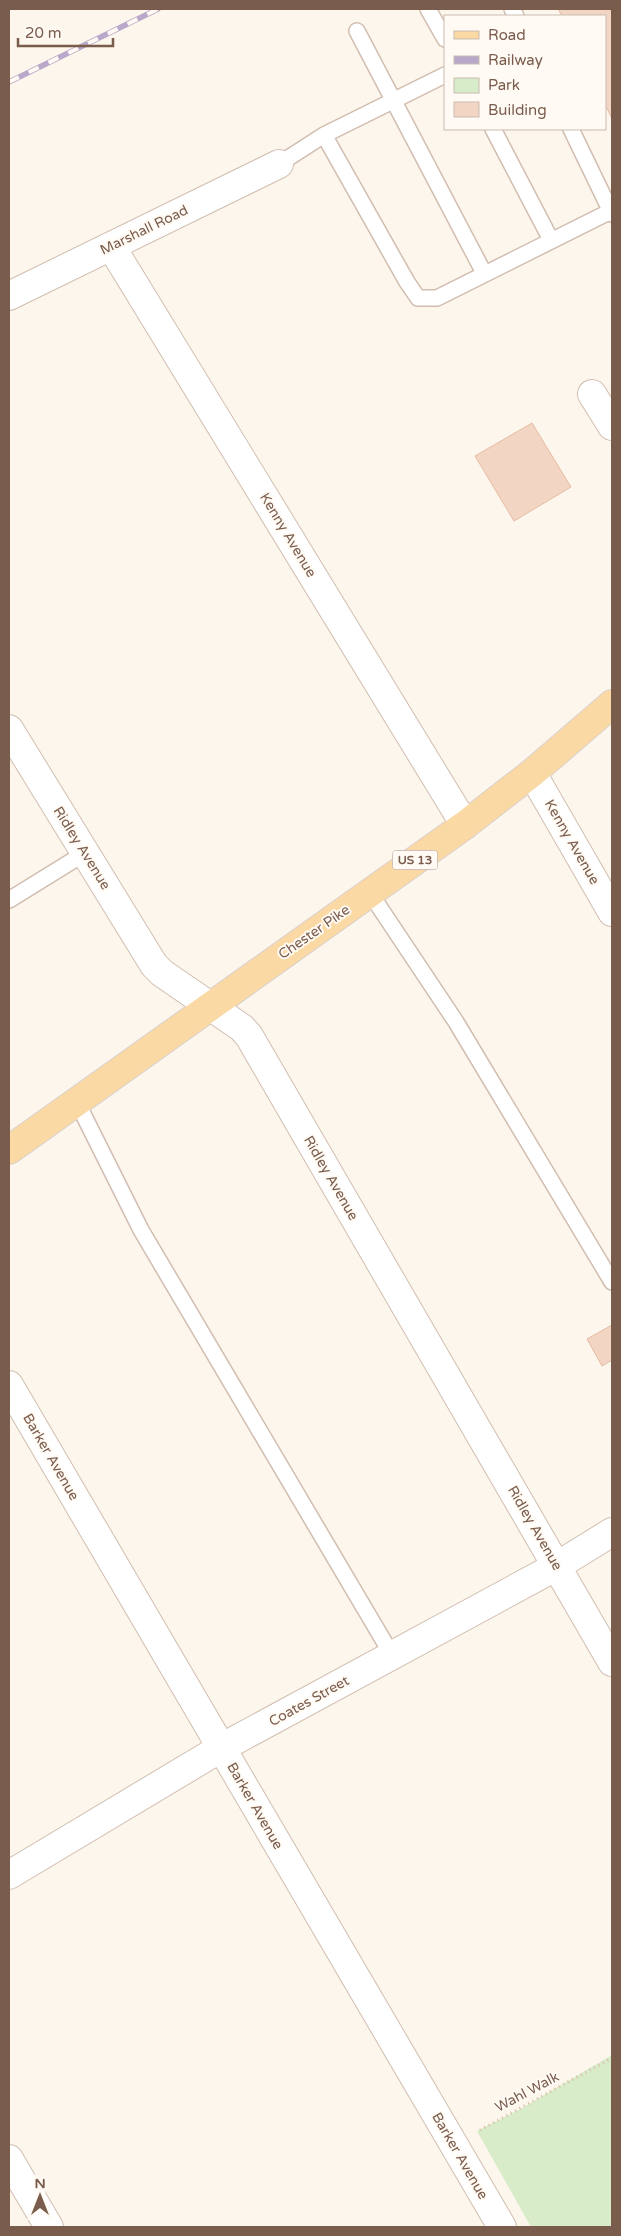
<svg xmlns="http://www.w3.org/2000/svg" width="621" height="2236" viewBox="0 0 621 2236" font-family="'Varela Round',sans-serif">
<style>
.green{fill:#d8ecc9}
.building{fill:#f3d5c3;stroke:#e6bba3}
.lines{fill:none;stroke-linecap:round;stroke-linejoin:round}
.lane-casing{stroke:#d1beb0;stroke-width:18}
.street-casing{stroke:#d1beb0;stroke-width:30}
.primary-casing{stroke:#dad1cd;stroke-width:30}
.path{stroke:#d9b8a5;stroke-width:3;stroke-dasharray:1 4;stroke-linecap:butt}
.lane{stroke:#fff;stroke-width:15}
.street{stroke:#fff;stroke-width:28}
.primary{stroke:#fbd9a5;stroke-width:28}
.rail-casing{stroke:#b9a8c9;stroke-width:5.5}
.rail{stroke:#fffaf3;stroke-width:4;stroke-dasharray:11;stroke-linecap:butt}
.labels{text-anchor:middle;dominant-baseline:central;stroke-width:4;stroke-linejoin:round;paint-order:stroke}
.shield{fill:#fffaf3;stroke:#a28b7f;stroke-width:1}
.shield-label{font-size:12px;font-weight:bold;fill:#7a5c4d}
.street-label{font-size:14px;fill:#7a5c4d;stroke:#fffaf3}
</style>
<rect width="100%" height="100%" fill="#fdf6ec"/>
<!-- green -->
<path class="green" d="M 612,2055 L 612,2227 L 531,2227 L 477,2131 L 522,2108 Z"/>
<!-- building -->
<path class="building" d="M 558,9 L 612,9 L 612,119 L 605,104 L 605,16 L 562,16 Z
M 532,423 L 571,487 L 514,521 L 475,456 Z
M 612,1325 L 612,1360 L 602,1366 L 587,1339 Z"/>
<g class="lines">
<defs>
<path id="lane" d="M 428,9 L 445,39
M 512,9 L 516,16
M 357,31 L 484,273
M 493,129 L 551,240
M 571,129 L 612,214
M 324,135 L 407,282 L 418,298 L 437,298 L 611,211
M 279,164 L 324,135 L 445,75
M 370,893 L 456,1022 L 612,1282
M 9,900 L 85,853
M 77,1102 L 141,1230 L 392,1655"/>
<path id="street" d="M 111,246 L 465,825
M 9,296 L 279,164
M 592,394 L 612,426
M 9,729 L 154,965 L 162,973 L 242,1028 L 249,1036 L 612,1662
M 532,773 L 612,912
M 9,1385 L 502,2227
M 9,1875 L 221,1748 L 557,1566 L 612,1532
M 9,2159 L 49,2227"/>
<path id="primary" d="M 9,1150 L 465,825 L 532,773 L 612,704"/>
</defs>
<!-- lane casing -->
<use href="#lane" class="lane-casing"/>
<!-- street casing -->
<use href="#street" class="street-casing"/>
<!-- primary casing -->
<use href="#primary" class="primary-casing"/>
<!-- path -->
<path class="path" d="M 480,2130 L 612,2058"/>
<!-- lane -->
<use href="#lane" class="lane"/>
<!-- street -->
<use href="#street" class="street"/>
<!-- primary -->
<use href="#primary" class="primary"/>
<defs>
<path id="rail" d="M 9,82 L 158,9"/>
</defs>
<!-- rail casing -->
<use href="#rail" class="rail-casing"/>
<!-- rail -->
<use href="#rail" class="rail"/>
</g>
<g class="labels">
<!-- shield labels -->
<rect class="shield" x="392.5" y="850.5" width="45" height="19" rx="4"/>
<g class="shield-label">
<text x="415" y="860">US 13</text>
</g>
<!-- street labels -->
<g class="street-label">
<text transform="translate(144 230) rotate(-26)">Marshall Road</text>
<text transform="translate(288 535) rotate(59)">Kenny Avenue</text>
<text transform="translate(572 842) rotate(60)">Kenny Avenue</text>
<text transform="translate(82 848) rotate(58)">Ridley Avenue</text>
<text transform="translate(314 932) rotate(-35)">Chester Pike</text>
<text transform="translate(331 1178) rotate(60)">Ridley Avenue</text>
<text transform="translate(51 1457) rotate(60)">Barker Avenue</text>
<text transform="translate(535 1528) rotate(60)">Ridley Avenue</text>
<text transform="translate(309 1701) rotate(-29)">Coates Street</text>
<text transform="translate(255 1806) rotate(60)">Barker Avenue</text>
<text transform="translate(527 2092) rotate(-28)">Wahl Walk</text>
<text transform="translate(460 2156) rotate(60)">Barker Avenue</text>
</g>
</g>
<!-- border -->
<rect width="621" height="2236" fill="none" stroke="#7a5c4d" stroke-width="20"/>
<!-- legend -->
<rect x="444" y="15" width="162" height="115" fill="#fffaf3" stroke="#cabbb1"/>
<rect x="454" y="31" width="25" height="8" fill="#fbd9a5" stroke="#cabbb1"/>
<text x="488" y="40" font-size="15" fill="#7a5c4d">Road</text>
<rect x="454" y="56" width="25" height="8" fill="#b9a8c9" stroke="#cabbb1"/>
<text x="488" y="65" font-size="15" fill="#7a5c4d">Railway</text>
<rect x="454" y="78" width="25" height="15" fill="#d8ecc9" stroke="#cabbb1"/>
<text x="488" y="90" font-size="15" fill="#7a5c4d">Park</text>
<rect x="454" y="102" width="25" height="15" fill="#f3d5c3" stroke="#cabbb1"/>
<text x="488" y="115" font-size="15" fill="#7a5c4d">Building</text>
<!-- north arrow -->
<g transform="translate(40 2196)" stroke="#fffaf3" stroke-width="4" paint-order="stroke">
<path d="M0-4L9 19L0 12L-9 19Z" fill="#7a5c4d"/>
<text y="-8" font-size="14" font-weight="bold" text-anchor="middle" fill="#7a5c4d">N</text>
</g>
<!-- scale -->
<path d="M18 38v8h95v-8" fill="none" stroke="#7a5c4d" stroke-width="2.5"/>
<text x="25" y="38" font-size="15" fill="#7a5c4d" stroke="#fffaf3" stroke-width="4" paint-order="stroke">20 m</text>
</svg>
